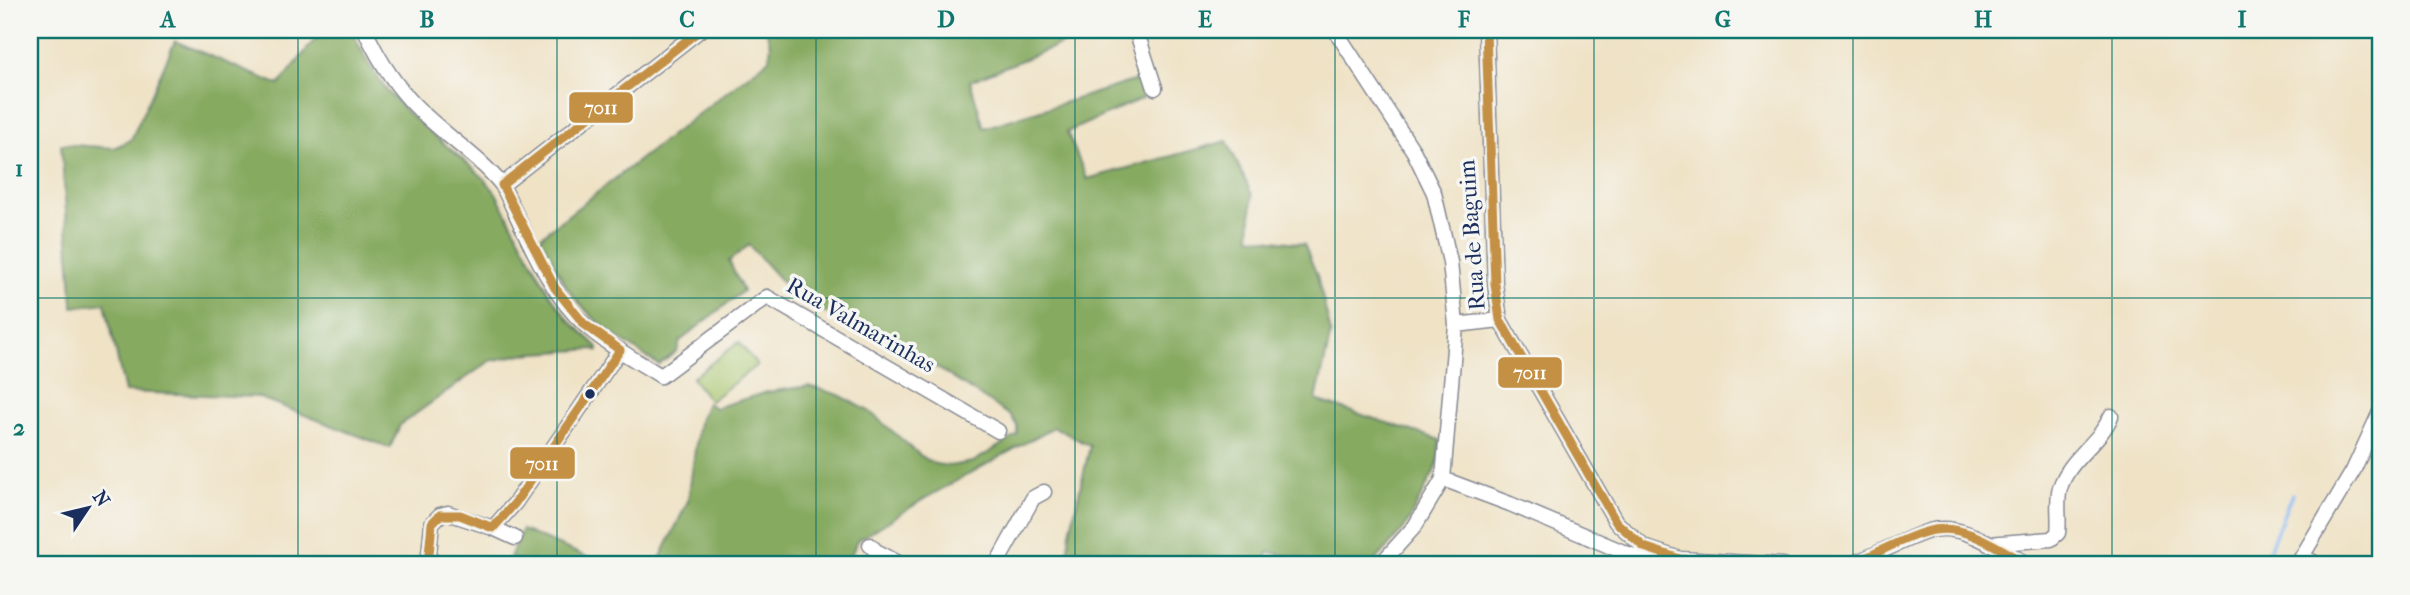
<svg xmlns="http://www.w3.org/2000/svg" width="2410" height="595" viewBox="0 0 2410 595" font-family="'IM FELL French Canon',serif">
<style>
.green{fill:#a8c56c;stroke:#627a65;stroke-width:2}
.forest{fill:#86aa60;stroke:#506c5f;stroke-width:2}
.lines{fill:none;stroke-linecap:round;stroke-linejoin:round}
.stream{stroke:#84b8f2;stroke-width:3.5}
.street-casing{stroke:#858892;stroke-width:17}
.street{stroke:#fff;stroke-width:14}
.bus-1-casing{stroke:#f6f6f2;stroke-width:14}
.bus-1{stroke:#c39044;stroke-width:9}
.grid{fill:none;stroke:#0f766e;stroke-width:2;stroke-opacity:0.55}
.bus-dot{fill:#1b2f5e;stroke:#f6f6f2;stroke-width:2.5}
.labels{text-anchor:middle;dominant-baseline:central;stroke-width:7;stroke-linejoin:round;paint-order:stroke}
.street-label{font-size:23px;fill:#1b2f5e;stroke:#f6f6f2}
.line-badge{stroke:#f6f6f2;stroke-width:2.5}
.badge-label{font-size:19px;text-anchor:middle;font-weight:bold;fill:#fff}
.neatline{fill:none;stroke:#0f766e;stroke-width:2.5}
.grid-label{font-size:23px;text-anchor:middle;font-weight:bold;fill:#0f766e}
</style>
<rect width="100%" height="100%" fill="#f6f6f2"/>
<filter id="ink" filterUnits="userSpaceOnUse"><feTurbulence type="fractalNoise" baseFrequency=".0143" numOctaves="2"/><feDisplacementMap in="SourceGraphic" scale="14" xChannelSelector="R" yChannelSelector="G"/><feConvolveMatrix kernelMatrix="1 2 1 2 8 2 1 2 1" color-interpolation-filters="sRGB"/></filter>
<filter id="wash" filterUnits="userSpaceOnUse"><feTurbulence type="fractalNoise" baseFrequency=".00686" numOctaves="4" result="noise"/><feDisplacementMap in="SourceGraphic" scale="28" xChannelSelector="R" yChannelSelector="G"/><feGaussianBlur stdDeviation="1.57" result="paint"/><feColorMatrix in="noise" values="0 0 0 0 0 0 0 0 0 0 0 0 0 0 0 0 0 1.4 0 .05"/><feComposite in="paint" operator="in"/></filter>
<g filter="url(#wash)">
<rect width="100%" height="100%" fill="#efe2c5"/>
<!-- green -->
<path class="green" d="M 739,342 L 757,365 L 710,401 L 692,378 Z"/>
<!-- forest -->
<path class="forest" d="M 322,30 L 351,30 L 367,61 L 387,91 L 407,112 L 483,177 L 496,193 L 549,293 L 569,320 L 598,347 L 598,351 L 595,349 L 522,354 L 490,361 L 400,425 L 390,448 L 258,397 L 125,392 L 105,303 L 73,307 L 61,144 L 114,148 L 131,140 L 175,41 L 279,85 Z
M 766,30 L 1096,30 L 970,81 L 984,128 L 1146,77 L 1143,98 L 1067,132 L 1087,179 L 1227,141 L 1252,195 L 1250,237 L 1304,244 L 1317,275 L 1331,333 L 1316,400 L 1440,440 L 1438,464 L 1406,526 L 1372,565 L 1311,565 L 1307,560 L 1269,552 L 1263,565 L 1066,565 L 1070,532 L 1090,446 L 1054,427 L 924,499 L 857,541 L 847,565 L 657,565 L 688,501 L 699,421 L 707,403 L 715,408 L 767,392 L 809,386 L 839,395 L 869,411 L 921,456 L 935,464 L 949,466 L 973,462 L 1017,435 L 1017,426 L 1011,416 L 871,325 L 843,322 L 793,294 L 749,245 L 729,261 L 743,291 L 680,341 L 677,351 L 659,365 C 626,344 588,320 566,286 C 557,271 549,253 540,237 L 769,59 L 771,45 Z
M 522,530 L 606,565 L 529,565 L 510,557 Z"/>
<g class="lines">
<!-- stream -->
<path class="stream" d="M 2263,565 L 2292,494"/>
</g>
</g>
<g filter="url(#ink)">
<g class="lines">
<defs>
<path id="street" d="M 365,30 C 376,54 391,79 409,99 C 437,131 475,152 502,185 C 525,230 547,291 585,325 C 607,345 636,360 661,376 L 767,297 L 998,431
M 1136,30 L 1155,88
M 1335,30 L 1414,152 L 1434,193 L 1450,262 L 1456,325 L 1443,479 L 1415,526 L 1380,565
M 1486,30 L 1495,284 L 1500,320 L 1616,522 L 1644,547 L 1680,559 L 1783,565
M 502,185 L 700,30
M 1456,325 L 1500,320
M 1443,479 L 1510,504 L 1628,554 L 1650,561 L 1674,559
M 493,528 L 515,538
M 1988,544 L 2051,539 L 2058,533 C 2060,519 2056,502 2060,488 C 2069,458 2100,443 2111,416
M 870,545 L 876,551 L 902,565
M 2303,556 L 2318,565
M 428,565 L 432,523 L 440,515 L 448,513 L 493,528 L 515,503 L 620,350
M 996,565 L 1033,498 L 1044,492
M 1849,565 C 1876,556 1901,540 1929,531 C 1962,521 2001,551 2029,565
M 2297,565 L 2353,471 L 2380,412"/>
</defs>
<!-- street casing -->
<use href="#street" class="street-casing"/>
<!-- street -->
<use href="#street" class="street"/>
<defs>
<path id="bus-1" d="M 1486,30 L 1495,284 L 1500,320 L 1616,522 L 1644,547 L 1680,559 L 1783,565
M 502,185 L 700,30
M 502,185 L 555,288 L 584,324 L 620,350
M 440,515 L 460,515 L 493,528 L 515,503 L 620,350
M 428,565 L 432,523 L 440,515
M 1849,565 C 1876,555 1901,538 1929,531 C 1964,522 1999,549 2029,565"/>
</defs>
<!-- bus-1 casing -->
<use href="#bus-1" class="bus-1-casing"/>
<!-- bus-1 -->
<use href="#bus-1" class="bus-1"/>
</g>
</g>
<!-- grid -->
<path class="grid" d="M 298,30 L 298,565M 557,30 L 557,565M 816,30 L 816,565M 1075,30 L 1075,565M 1335,30 L 1335,565M 1594,30 L 1594,565M 1853,30 L 1853,565M 2112,30 L 2112,565M 30,298 L 2380,298"/>
<!-- markers -->
<circle class="bus-dot" cx="590" cy="394" r="6"/>
<g class="labels">
<!-- street labels -->
<g class="street-label">
<text transform="translate(1472 235) rotate(-94)">Rua de Baguim</text>
<text transform="translate(861 325) rotate(30)">Rua Valmarinhas</text>
</g>
</g>
<g class="line-badge">
<rect x="568" y="91" width="66" height="33" rx="7" fill="#c39044"/>
<rect x="1497" y="356" width="66" height="33" rx="7" fill="#c39044"/>
<rect x="509" y="446" width="67" height="34" rx="7" fill="#c39044"/>
</g>
<g class="badge-label">
<text x="601" y="114">7011</text>
<text x="1530" y="379">7011</text>
<text x="542" y="470">7011</text>
</g>
<!-- margin -->
<rect width="2410" height="595" fill="none" stroke="#f6f6f2" stroke-width="77"/>
<!-- north arrow -->
<g transform="translate(88 508) rotate(55)" stroke="#f6f6f2" stroke-width="5" paint-order="stroke">
<path d="M0-5L12 26L0 18L-12 26Z" fill="#1b2f5e"/>
<text y="-10" font-size="19" font-weight="bold" text-anchor="middle" fill="#1b2f5e">N</text>
</g>
<rect x="38" y="38" width="2334" height="518" class="neatline"/>
<g class="grid-label">
<text x="168" y="27">A</text>
<text x="427" y="27">B</text>
<text x="687" y="27">C</text>
<text x="946" y="27">D</text>
<text x="1205" y="27">E</text>
<text x="1464" y="27">F</text>
<text x="1723" y="27">G</text>
<text x="1983" y="27">H</text>
<text x="2242" y="27">I</text>
<text x="19" y="176">1</text>
<text x="19" y="435">2</text>
</g>
</svg>
